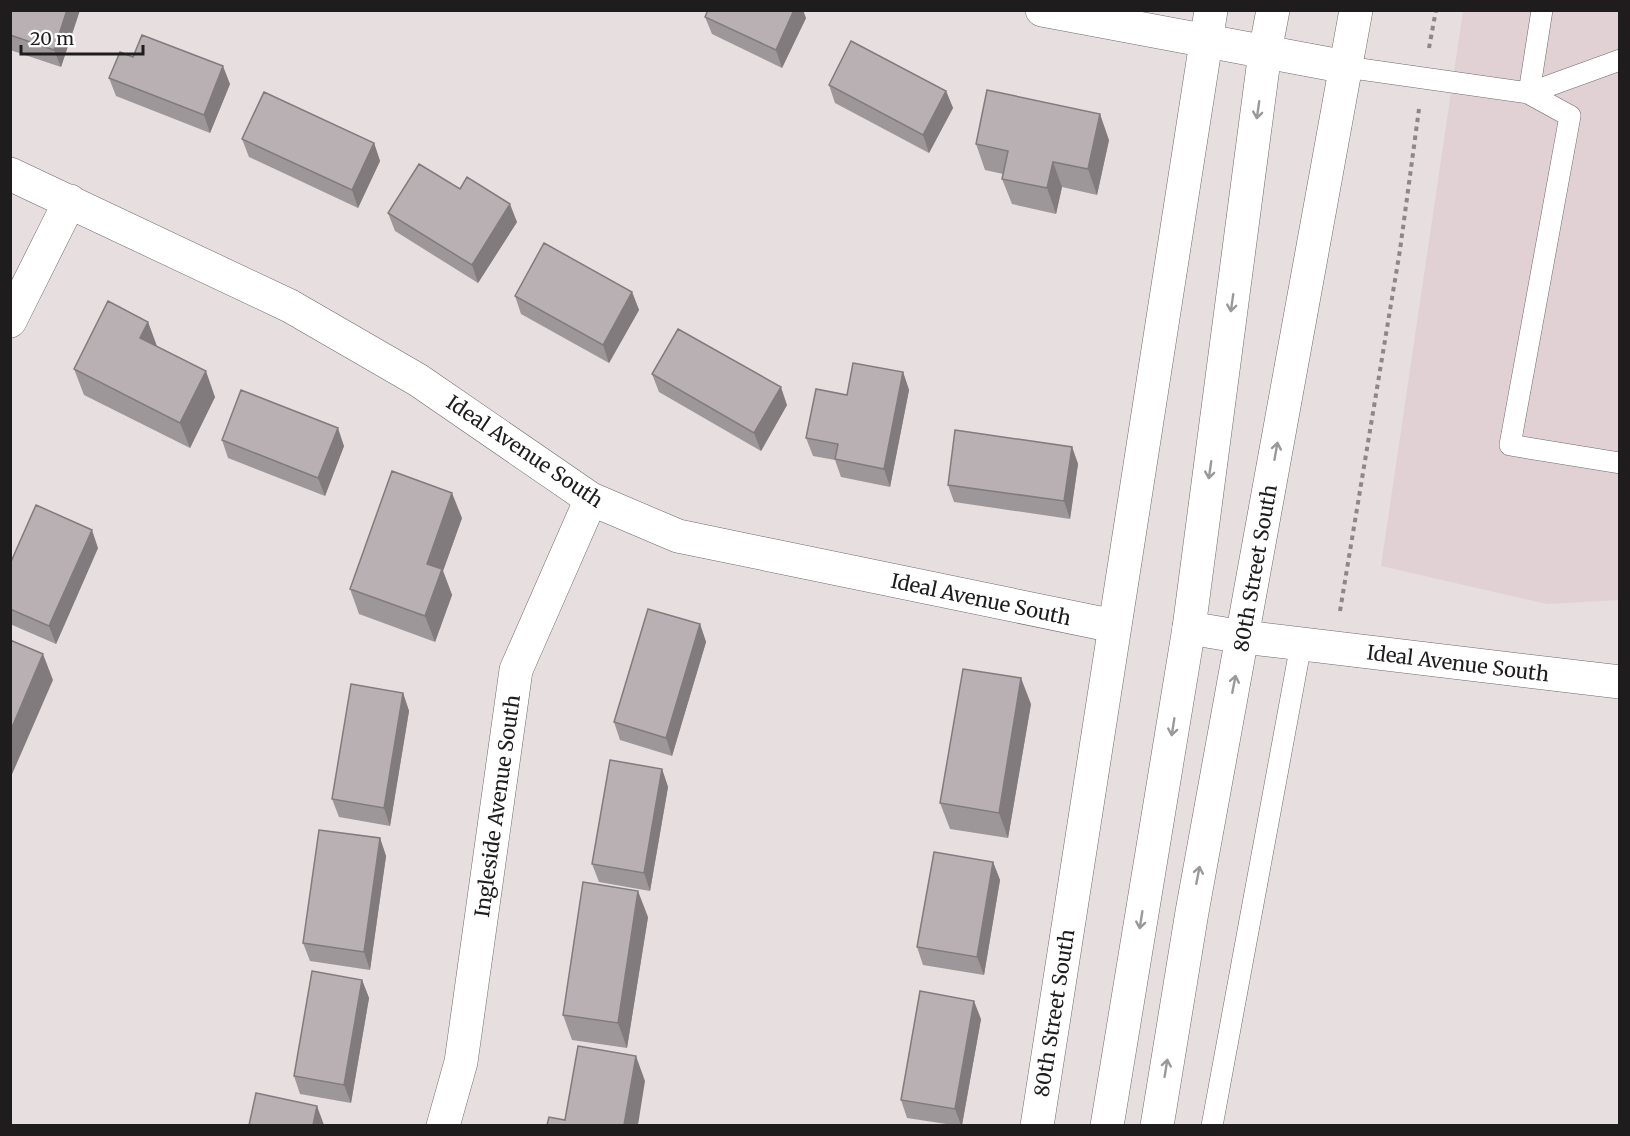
<svg xmlns="http://www.w3.org/2000/svg" width="1630" height="1136" viewBox="0 0 1630 1136" font-family="Merriweather,serif">
<style>
.built{fill:#e2d1d4}
.lines{fill:none;stroke-linecap:round;stroke-linejoin:round}
.service-casing{stroke:#70696a;stroke-width:22}
.minor-casing{stroke:#70696a;stroke-width:34}
.tertiary-casing{stroke:#70696a;stroke-width:34}
.secondary-casing{stroke:#70696a;stroke-width:34}
.path{stroke:#8c8788;stroke-width:4;stroke-dasharray:4.5 4.5;stroke-linecap:butt}
.service{stroke:#fff;stroke-width:21}
.minor{stroke:#fff;stroke-width:33}
.tertiary{stroke:#fff;stroke-width:33}
.secondary{stroke:#fff;stroke-width:33}
.wall{fill:#9e9799}
.shaded-wall{fill:#817b7d}
.building{fill:#b8b0b2;stroke:#817b7d;stroke-width:1.5}
.oneway{stroke:#9a9999}
.labels{text-anchor:middle;dominant-baseline:central;stroke-width:5;stroke-linejoin:round;paint-order:stroke}
.street-label{font-size:20px;fill:#1f1c1d;stroke:#fff}
</style>
<rect width="100%" height="100%" fill="#e6dedf"/>
<!-- built -->
<path class="built" d="M 1463,11 L 1619,11 L 1619,600 L 1547,604 L 1381,566 Z"/>
<g class="lines">
<defs>
<path id="service" d="M 1346,67 L 1529,93 L 1620,60
M 1526,92 L 1570,116 L 1510,445 L 1620,463
M 1529,93 L 1542,10
M 1212,1126 L 1301,644"/>
<path id="minor" d="M 1042,10 L 1346,67
M 10,174 L 290,306 L 418,380 L 591,499 L 678,536 L 1114,626
M 10,321 L 70,201
M 443,1126 L 461,1062 L 516,670 L 591,499
M 1037,1126 L 1211,10"/>
<path id="tertiary" d="M 1189,628 L 1243,637 L 1620,682"/>
<path id="secondary" d="M 1107,1126 L 1189,628 L 1265,52 L 1273,10
M 1157,1126 L 1192,912 L 1356,10"/>
</defs>
<!-- service casing -->
<use href="#service" class="service-casing"/>
<!-- minor casing -->
<use href="#minor" class="minor-casing"/>
<!-- tertiary casing -->
<use href="#tertiary" class="tertiary-casing"/>
<!-- secondary casing -->
<use href="#secondary" class="secondary-casing"/>
<!-- path -->
<path class="path" d="M 1429,48 L 1436,10
M 1340,611 L 1400,250 L 1419,109"/>
<!-- service -->
<use href="#service" class="service"/>
<!-- minor -->
<use href="#minor" class="minor"/>
<!-- tertiary -->
<use href="#tertiary" class="tertiary"/>
<!-- secondary -->
<use href="#secondary" class="secondary"/>
</g>
<!-- wall -->
<path class="wall" d="M 10,10 L 80,10 L 61,67 L 10,50 Z
M 705,17 L 806,18 L 782,68 L 712,34 Z
M 133,57 L 230,84 L 210,133 L 116,96 L 109,78 Z
M 829,85 L 946,91 L 953,108 L 929,153 L 835,103 Z
M 242,139 L 374,143 L 380,161 L 358,208 L 249,157 Z
M 1109,140 L 1097,195 L 1062,187 L 1056,214 L 1012,204 L 1002,179 L 1003,174 L 985,170 L 976,144 Z
M 460,189 L 517,222 L 478,283 L 395,231 L 388,213 Z
M 632,292 L 639,310 L 609,363 L 521,314 L 515,296 Z
M 148,322 L 157,346 L 215,397 L 190,448 L 84,395 L 74,369 Z
M 903,372 L 909,390 L 890,487 L 841,477 L 835,460 L 813,456 L 806,438 L 847,395 Z
M 652,374 L 787,405 L 761,451 L 659,392 Z
M 222,440 L 344,446 L 325,496 L 228,458 Z
M 1072,447 L 1078,464 L 1070,519 L 954,502 L 948,485 Z
M 462,518 L 443,571 L 452,595 L 435,642 L 359,614 L 350,589 Z
M 98,548 L 56,644 L 10,624 L 10,564 Z
M 700,624 L 706,642 L 672,756 L 620,740 L 614,722 Z
M 403,693 L 409,711 L 390,826 L 339,817 L 332,799 Z
M 1031,704 L 1008,838 L 950,829 L 940,803 Z
M 662,769 L 668,787 L 650,891 L 599,882 L 592,864 Z
M 380,838 L 386,856 L 370,970 L 310,961 L 303,943 Z
M 993,862 L 1000,880 L 984,975 L 923,965 L 917,947 Z
M 648,917 L 627,1048 L 572,1040 L 563,1015 Z
M 362,980 L 369,998 L 351,1103 L 300,1094 L 294,1076 Z
M 981,1019 L 962,1125 L 953,1125 L 907,1118 L 901,1100 Z"/>
<!-- shaded-wall -->
<path class="shaded-wall" d="M 67,10 L 80,10 L 61,67 L 54,50 Z
M 794,10 L 803,10 L 806,18 L 782,68 L 776,50 Z
M 223,66 L 230,84 L 210,133 L 204,115 Z
M 946,91 L 953,108 L 929,153 L 923,135 Z
M 1100,114 L 1109,140 L 1097,195 L 1088,169 Z
M 374,143 L 380,161 L 358,208 L 352,190 Z
M 1053,162 L 1062,187 L 1056,214 L 1047,188 Z
M 510,204 L 517,222 L 478,283 L 472,265 Z
M 632,292 L 639,310 L 609,363 L 603,345 Z
M 148,322 L 157,347 L 140,338 Z
M 206,371 L 215,397 L 190,448 L 180,423 Z
M 903,372 L 909,390 L 890,487 L 884,469 Z
M 781,387 L 787,405 L 761,451 L 754,433 Z
M 338,428 L 344,446 L 325,496 L 318,478 Z
M 1072,447 L 1078,464 L 1070,519 L 1064,501 Z
M 452,493 L 462,518 L 443,571 L 452,595 L 435,642 L 425,616 L 427,564 Z
M 92,530 L 98,548 L 56,644 L 49,626 Z
M 700,624 L 706,642 L 672,756 L 666,738 Z
M 43,654 L 53,680 L 10,779 L 10,732 Z
M 1021,678 L 1031,704 L 1008,838 L 999,813 Z
M 403,693 L 409,711 L 390,826 L 384,808 Z
M 662,769 L 668,787 L 650,891 L 644,873 Z
M 380,838 L 386,856 L 370,970 L 364,952 Z
M 993,862 L 1000,880 L 984,975 L 977,957 Z
M 638,891 L 648,917 L 627,1048 L 618,1023 Z
M 362,980 L 369,998 L 351,1103 L 344,1085 Z
M 974,1001 L 981,1019 L 962,1125 L 961,1125 L 955,1109 Z
M 636,1056 L 645,1081 L 638,1125 L 624,1125 Z
M 317,1106 L 324,1125 L 313,1125 Z"/>
<!-- building -->
<path class="building" d="M 10,10 L 67,10 L 54,50 L 10,35 Z
M 708,10 L 794,10 L 776,50 L 705,17 Z
M 142,35 L 223,66 L 204,115 L 109,78 L 120,52 L 133,57 Z
M 851,41 L 946,91 L 923,135 L 829,85 Z
M 987,90 L 1100,114 L 1088,169 L 1053,162 L 1047,188 L 1002,179 L 1008,151 L 976,144 Z
M 264,92 L 374,143 L 352,190 L 242,139 Z
M 419,164 L 460,189 L 467,177 L 510,204 L 472,265 L 388,213 Z
M 544,243 L 632,292 L 603,345 L 515,296 Z
M 108,301 L 148,322 L 140,338 L 206,371 L 180,423 L 74,369 Z
M 678,329 L 781,387 L 754,433 L 652,374 Z
M 853,363 L 903,372 L 884,469 L 835,459 L 838,444 L 806,438 L 816,389 L 847,395 Z
M 241,390 L 338,428 L 318,478 L 222,440 Z
M 955,430 L 1072,447 L 1064,501 L 948,485 Z
M 392,471 L 452,493 L 427,564 L 442,569 L 425,616 L 350,589 Z
M 36,505 L 92,530 L 49,626 L 10,609 L 10,564 Z
M 648,609 L 700,624 L 666,738 L 614,722 Z
M 10,640 L 43,654 L 10,732 Z
M 963,669 L 1021,678 L 999,813 L 940,803 Z
M 351,684 L 403,693 L 384,808 L 332,799 Z
M 610,760 L 662,769 L 644,873 L 592,864 Z
M 319,830 L 380,838 L 364,952 L 303,943 Z
M 934,852 L 993,862 L 977,957 L 917,947 Z
M 583,882 L 638,891 L 618,1023 L 563,1015 Z
M 312,971 L 362,980 L 344,1085 L 294,1076 Z
M 920,991 L 974,1001 L 955,1109 L 901,1100 Z
M 578,1046 L 636,1056 L 624,1125 L 547,1125 L 549,1117 L 565,1120 Z
M 256,1093 L 317,1106 L 313,1125 L 249,1125 Z"/>
<!-- one-way arrows -->
<defs><path id="oneway-shaft" d="M-6 0H5M1.5-3L5.5 0L1.5 3" fill="none" stroke-width="1.6" stroke-linecap="round" stroke-linejoin="round" transform="scale(1.5)"/></defs>
<g class="oneway">
<use href="#oneway-shaft" transform="translate(1258 110) rotate(98)"/>
<use href="#oneway-shaft" transform="translate(1232 303) rotate(98)"/>
<use href="#oneway-shaft" transform="translate(1276 451) rotate(-80)"/>
<use href="#oneway-shaft" transform="translate(1210 470) rotate(98)"/>
<use href="#oneway-shaft" transform="translate(1234 684) rotate(-79)"/>
<use href="#oneway-shaft" transform="translate(1173 727) rotate(99)"/>
<use href="#oneway-shaft" transform="translate(1198 875) rotate(-79)"/>
<use href="#oneway-shaft" transform="translate(1141 920) rotate(99)"/>
<use href="#oneway-shaft" transform="translate(1166 1068) rotate(-81)"/>
</g>
<g class="labels">
<!-- street labels -->
<g class="street-label">
<text transform="translate(525 451) rotate(34)">Ideal Avenue South</text>
<text transform="translate(1255 568) rotate(-80)">80th Street South</text>
<text transform="translate(981 599) rotate(12)">Ideal Avenue South</text>
<text transform="translate(1458 663) rotate(7)">Ideal Avenue South</text>
<text transform="translate(497 806) rotate(-82)">Ingleside Avenue South</text>
<text transform="translate(1054 1013) rotate(-81)">80th Street South</text>
</g>
</g>
<!-- border -->
<rect width="1630" height="1136" fill="none" stroke="#1f1c1d" stroke-width="24"/>
<!-- scale -->
<path d="M21 45v9h122v-9" fill="none" stroke="#1f1c1d" stroke-width="3"/>
<text x="30" y="45" font-size="18" fill="#1f1c1d" stroke="#ffffff" stroke-width="4.5" paint-order="stroke">20 m</text>
</svg>
